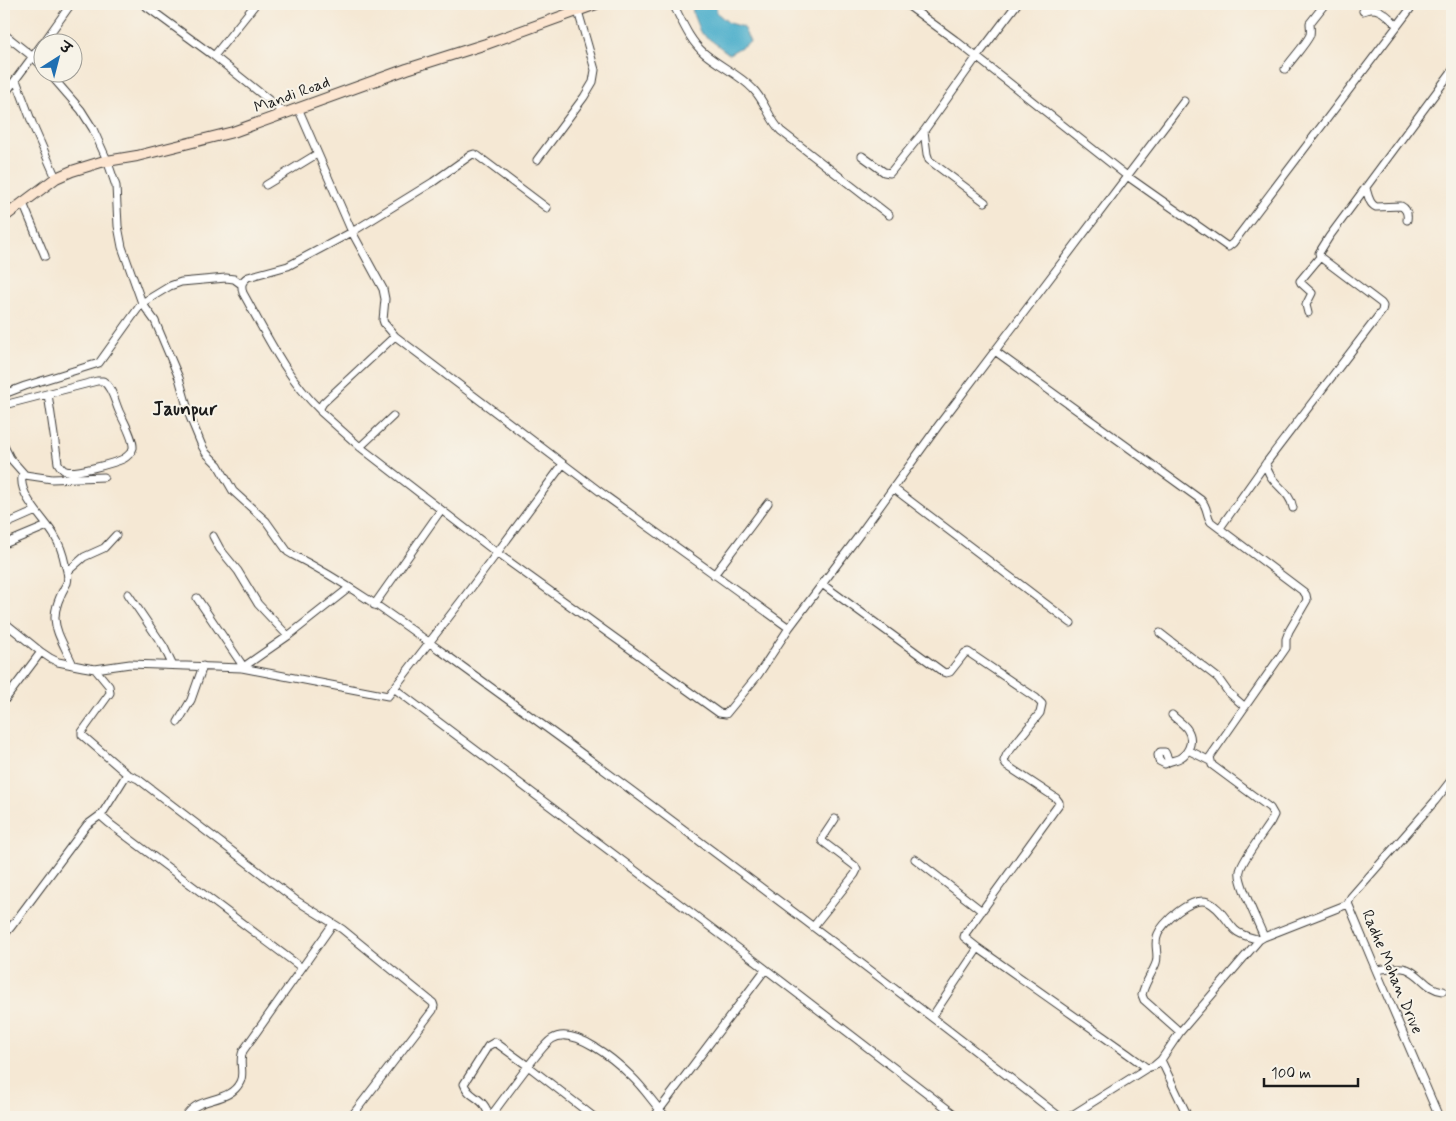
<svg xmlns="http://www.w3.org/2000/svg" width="1456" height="1121" viewBox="0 0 1456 1121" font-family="Mynerve,'Playpen Sans Deva',sans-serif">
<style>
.water{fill:#4caecb;stroke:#346574}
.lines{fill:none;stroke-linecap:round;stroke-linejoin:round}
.street-casing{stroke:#3d3b38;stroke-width:9}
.secondary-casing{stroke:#3d3b38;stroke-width:12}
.street{stroke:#fff;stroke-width:7}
.secondary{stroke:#fce5d0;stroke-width:10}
.labels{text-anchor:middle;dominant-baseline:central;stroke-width:4;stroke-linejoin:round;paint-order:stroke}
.street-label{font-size:16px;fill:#1c1c1c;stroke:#f7f3e8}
.quarter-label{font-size:19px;font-weight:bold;fill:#1c1c1c;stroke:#f7f3e8}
</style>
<rect width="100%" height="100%" fill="#f7f3e8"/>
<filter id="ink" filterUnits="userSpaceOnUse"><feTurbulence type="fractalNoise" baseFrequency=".02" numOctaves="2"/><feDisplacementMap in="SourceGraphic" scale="10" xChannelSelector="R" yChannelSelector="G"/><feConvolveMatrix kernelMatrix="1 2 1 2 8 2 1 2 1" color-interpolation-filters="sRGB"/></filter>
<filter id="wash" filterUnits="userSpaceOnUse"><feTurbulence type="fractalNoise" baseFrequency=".0096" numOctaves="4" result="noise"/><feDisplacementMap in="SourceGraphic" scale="20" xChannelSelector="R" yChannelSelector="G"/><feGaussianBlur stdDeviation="1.12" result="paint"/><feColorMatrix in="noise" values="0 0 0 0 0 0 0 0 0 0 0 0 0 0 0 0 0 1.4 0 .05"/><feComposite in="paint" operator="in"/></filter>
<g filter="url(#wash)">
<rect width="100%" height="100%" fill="#f5e8d4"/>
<!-- water -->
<path class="water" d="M 692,4 L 716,4 L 717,13 L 729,23 L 743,27 L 750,42 L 729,54 L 700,32 L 693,14 Z"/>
</g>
<g filter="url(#ink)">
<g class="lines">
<defs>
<path id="street" d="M 143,4 L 214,56 L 285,113
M 673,4 C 682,21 689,40 704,53 C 719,66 739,74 753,89 C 765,101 769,119 781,131 L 889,215
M 906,4 L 955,40 L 1127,176 L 1228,247 L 1233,243 L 1414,4
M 1363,11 C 1378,4 1387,16 1397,25
M 4,34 L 33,57 L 42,66
M 44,42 L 71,4
M 214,56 L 254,6
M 1285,69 C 1291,60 1306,44 1310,35 C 1311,30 1310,26 1310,23 L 1325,4
M 48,72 L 81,110 L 93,129 L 107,160 L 116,186 L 118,226 L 122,247 L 142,303 L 155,321 L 179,378 L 190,417 L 202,446 L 206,453 L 218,465 L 233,491 L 266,521 L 288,552 L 293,555 C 346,582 394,617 441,651 C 486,684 532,717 577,750 C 739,870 901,992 1060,1117
M 16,80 L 34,128 L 56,178
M 4,95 L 42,44
M 298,108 L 352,232 L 383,289 L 385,299 L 383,320 L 384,323 L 395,336 L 607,497 L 789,628
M 924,131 L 927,154 L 929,160 L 985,202
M 862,156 L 884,172 L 890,173 L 924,131 L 976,58 L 1017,4
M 537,160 L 584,97 L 593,82 L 595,70 L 578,11
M 266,185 L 317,154
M 1366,188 C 1368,195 1369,204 1376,207 L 1401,206 C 1407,209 1408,214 1407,220
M 23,203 L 45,256
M 1308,313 L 1306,305 L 1312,293 L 1301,283 L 1300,281 L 1320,257
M 395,336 L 323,403 L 320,408 L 321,412 L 360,447 L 497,553 L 719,713 L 726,714 L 758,675 L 789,628 L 857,538 L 938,426 L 1184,101
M 995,351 L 1201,500 C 1208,507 1206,515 1211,522 L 1304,592 L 1306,595 L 1307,600 L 1289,631 L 1286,639 L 1286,648 L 1210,757 L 1212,765 L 1270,808 L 1274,815 L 1271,821 C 1264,832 1242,860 1240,871 C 1237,881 1259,924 1264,937
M 4,394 L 25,386 L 99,363 L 142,303 L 170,286 L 181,282 L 226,278 L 234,279 L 241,284
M 4,405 L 97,381 L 103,381 C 112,387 115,402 119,411 C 123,420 134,439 133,448 C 132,452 127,457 123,459 C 114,463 75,474 66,471 C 62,470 60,466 58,463 L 48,394
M 320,410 C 286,377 266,334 243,293 C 241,286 241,281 248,277 L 288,266 L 352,232 L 433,182 L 471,155 L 474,154 L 478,156 L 547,208
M 4,446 L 10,458 L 25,475 L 52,479 L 104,477
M 360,447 L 393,416
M 1266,463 C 1268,484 1290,489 1293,508
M 25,475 L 22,477 C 19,496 45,520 54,535 C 59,543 63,554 65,564 C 67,570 69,577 67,583 C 45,621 57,629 73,665
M 893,488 L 1071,623
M 4,525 L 36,511
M 1220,528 L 1266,463 L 1382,311 L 1383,306 L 1381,303 L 1320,257 L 1319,253 L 1329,237 L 1452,71
M 213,536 L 220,549 L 238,571 L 258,604 L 288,636
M 4,544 L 47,526
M 67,572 L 84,557 L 104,548 L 116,535
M 714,575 L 768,503
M 822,584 L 943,672 L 946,673 L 950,672 L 965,653 L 968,652 L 1036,698 L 1042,704 L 1040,713 L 1007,754 L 1004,761 L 1006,765 L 1056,798 L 1059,802 L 1059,804 L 965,934 L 964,937 L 978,948 L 1128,1054 L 1147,1068
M 128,594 L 164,647 L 172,664
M 197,598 L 243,666
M 374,605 L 441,510
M 4,622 L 41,652 L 50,658 L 58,662 L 83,667 L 95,669 L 130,664 L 242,668 L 388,696 L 465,596 L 563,464
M 1160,633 L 1218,678 L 1228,692 L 1245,707
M 242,668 L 288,636 L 349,588
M 395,689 L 742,951 L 958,1117
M 4,701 L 41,652
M 178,722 L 191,700 L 203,666
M 1188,750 L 1210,761
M 1169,761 L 1165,752 L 1160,752 L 1158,755 L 1159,761 L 1165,764 C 1170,760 1175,761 1180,758 C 1190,752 1194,739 1187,729 C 1184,724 1177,720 1172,715
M 127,774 L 138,779 L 297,901 L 342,929 L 433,1003 L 434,1006 L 433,1010 L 351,1117
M 102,814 L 102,817 L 110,824 L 302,968
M 915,859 L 982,911
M 813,927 L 855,874 L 857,870 L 855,866 L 822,841 L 823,837 L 835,819
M 4,935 L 11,927 L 87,825 L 102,814 L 127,774 L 82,735 L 82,732 L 110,693 L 109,686 L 95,669
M 1376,970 C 1385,969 1397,966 1407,969 C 1422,975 1426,989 1443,991
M 932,1017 L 978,948
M 1180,1032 L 1144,1000 L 1142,995 C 1144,984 1152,974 1156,963 C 1159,955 1154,945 1157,937 C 1161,922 1192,896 1208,902 C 1220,907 1226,921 1235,930 C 1241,936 1251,937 1259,940
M 1161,1060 L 1188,1117
M 185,1117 C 188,1113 191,1109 196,1106 C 210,1098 232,1099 240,1082 C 245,1073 238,1062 243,1051 L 333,924
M 489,1117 C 485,1096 469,1099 464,1084 L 488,1046 L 495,1042 L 528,1066 L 594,1117
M 490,1117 C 505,1097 520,1076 536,1056 C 541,1050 546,1043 552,1039 C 574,1025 616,1061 631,1076 C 644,1088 654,1104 666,1117
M 654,1117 L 765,970
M 1069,1117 L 1147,1068 L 1154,1066 L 1161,1060 L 1180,1032 L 1259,940 L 1264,937 L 1348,904
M 1439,1117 L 1376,970 L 1348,903 L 1351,897 L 1435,801 L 1452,779"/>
<path id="secondary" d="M 4,217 L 56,178 L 72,171 L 101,162 L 137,156 L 233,132 L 407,69 L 486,44 L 596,4"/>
</defs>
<!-- street casing -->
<use href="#street" class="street-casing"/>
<!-- secondary casing -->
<use href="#secondary" class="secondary-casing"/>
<!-- street -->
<use href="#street" class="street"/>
<!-- secondary -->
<use href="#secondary" class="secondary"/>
</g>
</g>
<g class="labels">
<!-- street labels -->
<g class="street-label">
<text transform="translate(292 95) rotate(-20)">Mandi Road</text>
<text transform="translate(1392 972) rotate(67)">Radhe Mohan Drive</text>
</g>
<!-- quarter labels -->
<g class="quarter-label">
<text x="185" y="409">Jaunpur</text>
</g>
</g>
<!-- margin -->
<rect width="1456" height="1121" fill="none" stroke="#f7f3e8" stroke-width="20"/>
<!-- north arrow -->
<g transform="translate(58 58) rotate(36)"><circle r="24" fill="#f7f3e8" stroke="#9f9d96"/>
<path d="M0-4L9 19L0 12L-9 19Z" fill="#1f6fb2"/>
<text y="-8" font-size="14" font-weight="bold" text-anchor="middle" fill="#1c1c1c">उ</text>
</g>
<!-- scale -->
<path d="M1264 1078v8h94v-8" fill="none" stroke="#1c1c1c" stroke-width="2.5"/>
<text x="1271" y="1078" font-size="15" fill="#1c1c1c" stroke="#f7f3e8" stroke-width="4" paint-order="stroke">100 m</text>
</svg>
